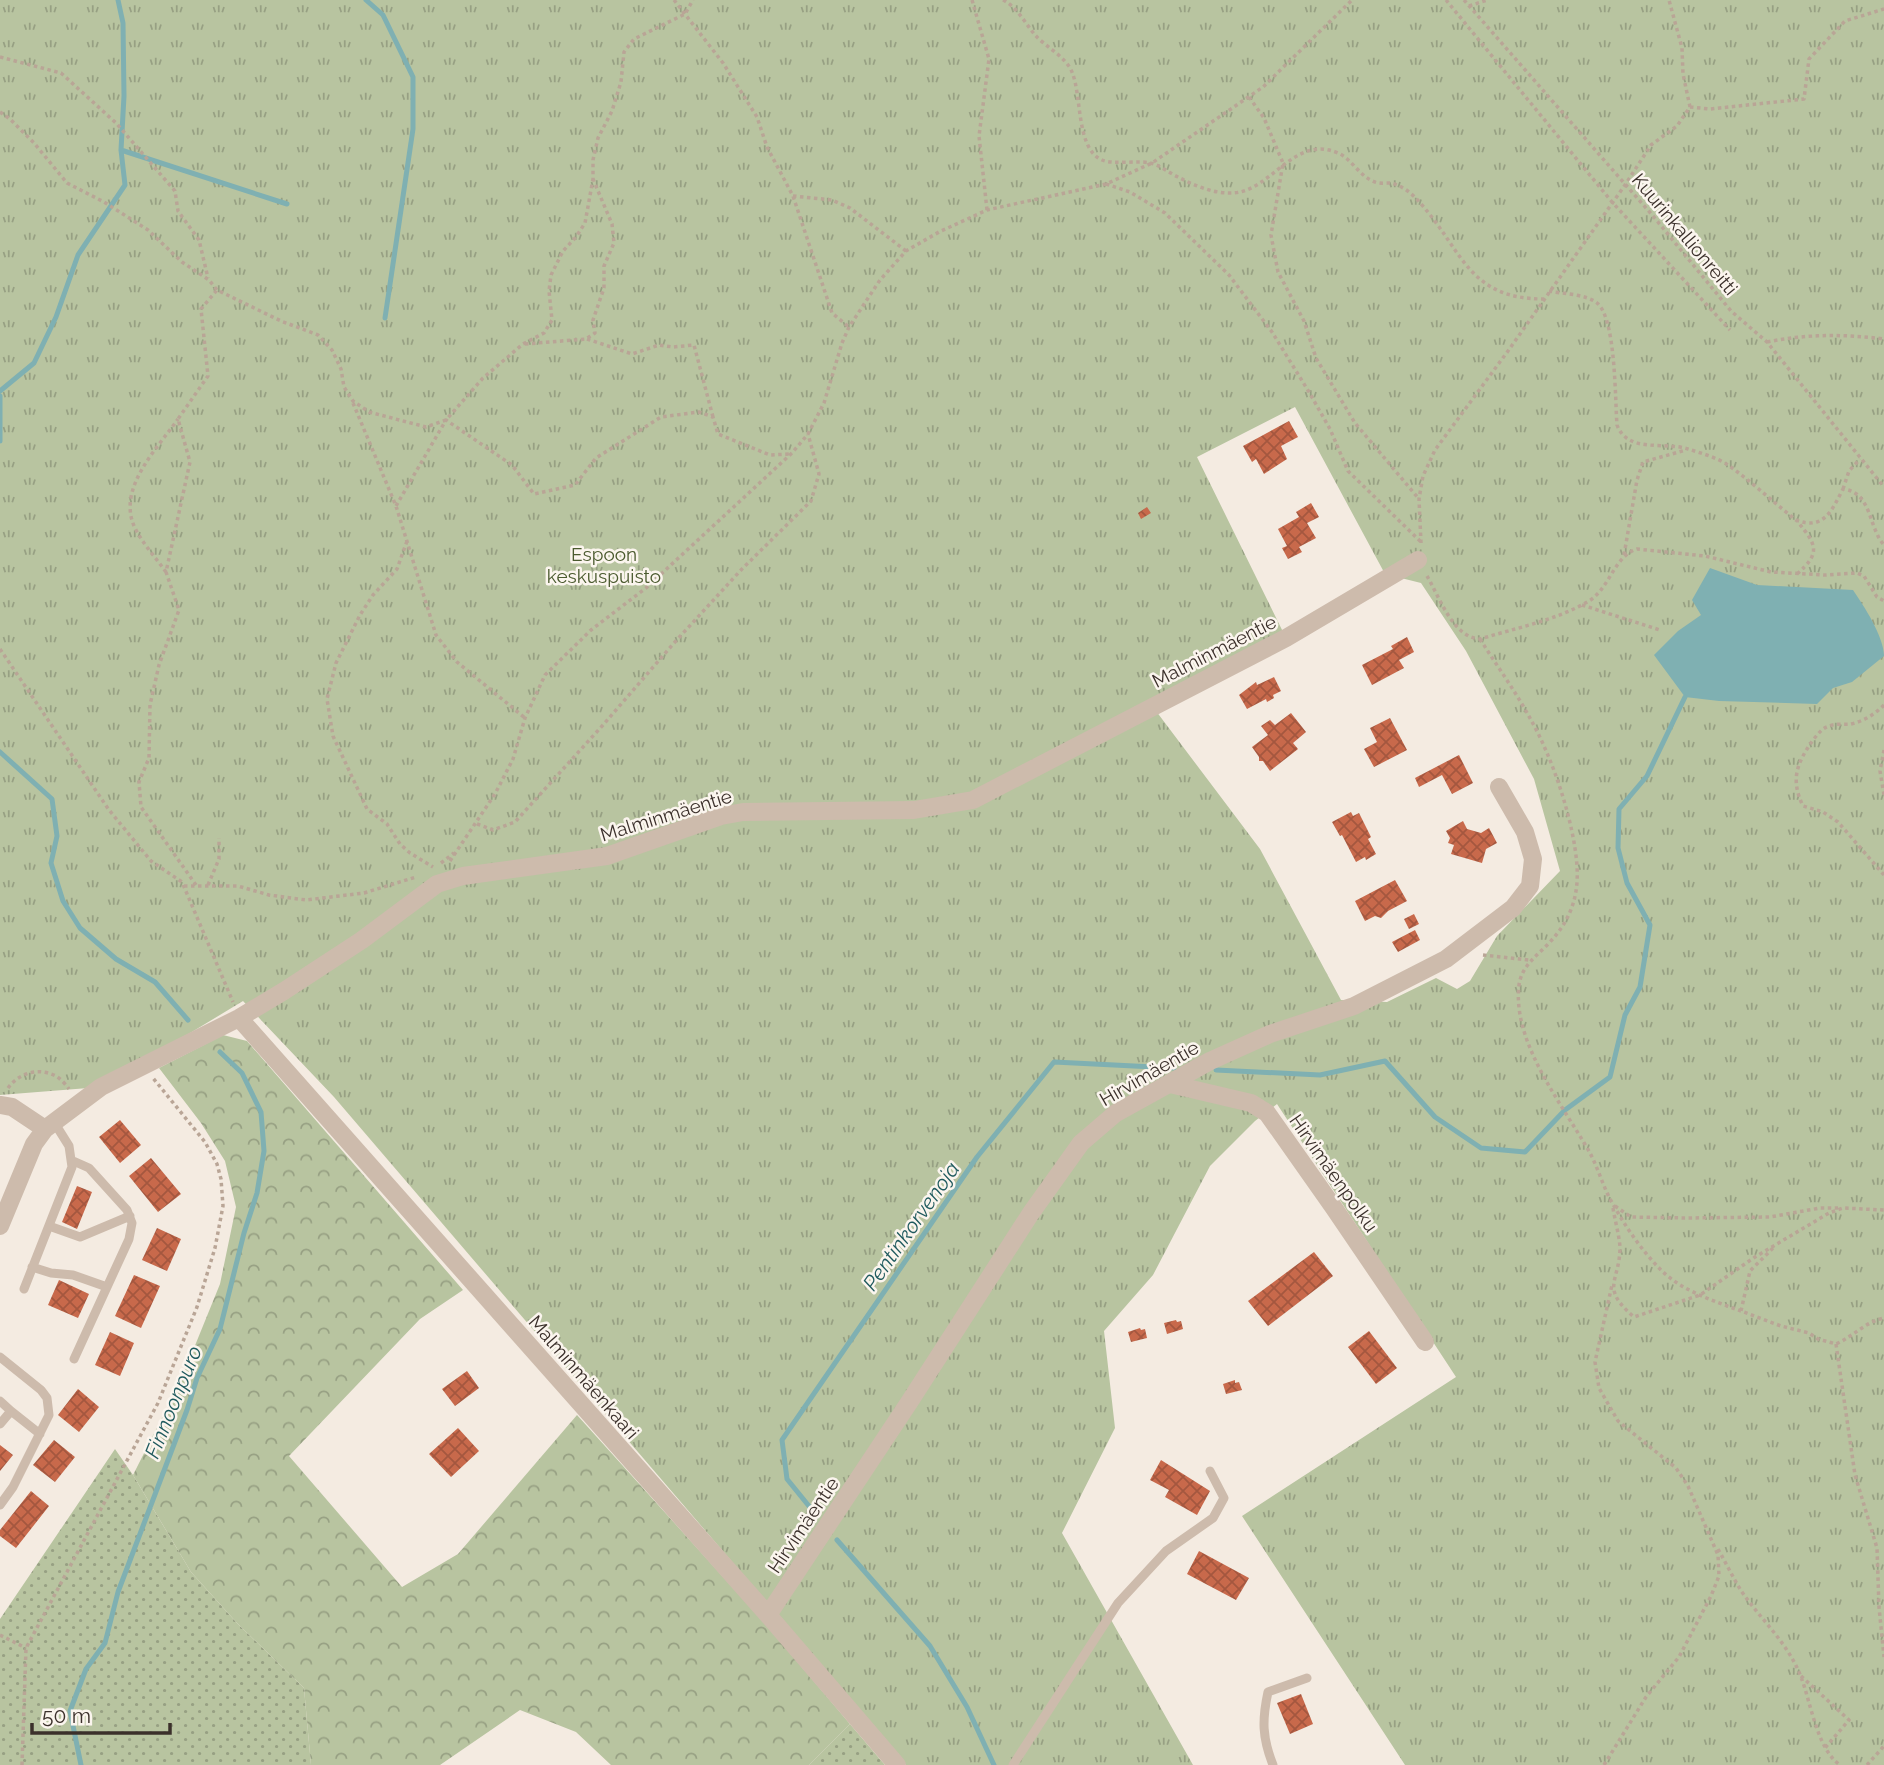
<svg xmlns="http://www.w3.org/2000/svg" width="1884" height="1765" viewBox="0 0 1884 1765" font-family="Raleway,sans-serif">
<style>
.grass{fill:url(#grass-dots)}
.forest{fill:url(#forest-crowns)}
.park{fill:url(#park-tufts);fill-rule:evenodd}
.water{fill:#7fb0b2}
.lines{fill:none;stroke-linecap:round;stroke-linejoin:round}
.stream{stroke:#7fb0b2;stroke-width:5}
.building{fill:url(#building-cross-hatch)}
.path{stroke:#b9a596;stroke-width:3.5;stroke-dasharray:3.5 3.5;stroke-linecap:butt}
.lane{stroke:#cdbbac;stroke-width:9}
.street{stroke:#cdbbac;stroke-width:18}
.labels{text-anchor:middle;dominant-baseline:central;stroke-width:5;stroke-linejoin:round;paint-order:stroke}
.street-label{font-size:19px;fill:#3b302b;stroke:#fbf5ee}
.park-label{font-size:19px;fill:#4a5a2e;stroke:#fbf5ee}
.water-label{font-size:21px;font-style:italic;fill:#1f5a5e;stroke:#fbf5ee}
</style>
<defs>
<pattern id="grass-dots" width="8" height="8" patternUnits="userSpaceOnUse" patternTransform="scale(1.75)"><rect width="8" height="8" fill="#b8c4a0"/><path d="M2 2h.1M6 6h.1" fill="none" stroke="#97a083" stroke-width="1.8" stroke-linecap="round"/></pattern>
<pattern id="forest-crowns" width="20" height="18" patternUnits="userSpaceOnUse" patternTransform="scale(1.75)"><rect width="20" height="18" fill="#b8c4a0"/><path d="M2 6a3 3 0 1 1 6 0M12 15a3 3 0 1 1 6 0" fill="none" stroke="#97a083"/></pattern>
<pattern id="park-tufts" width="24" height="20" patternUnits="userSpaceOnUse" patternTransform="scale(1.75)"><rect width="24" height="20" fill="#b8c4a0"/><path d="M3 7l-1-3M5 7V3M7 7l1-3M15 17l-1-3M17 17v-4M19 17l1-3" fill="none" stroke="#97a083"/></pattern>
<pattern id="building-cross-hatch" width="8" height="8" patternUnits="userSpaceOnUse" patternTransform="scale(1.75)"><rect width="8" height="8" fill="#c8694b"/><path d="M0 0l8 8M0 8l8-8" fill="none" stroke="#a4573f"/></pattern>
</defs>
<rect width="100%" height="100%" fill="#f4ebe1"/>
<!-- grass -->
<path class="grass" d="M 115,1449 L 133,1475 L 191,1572 L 237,1623 L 304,1688 L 311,1765 L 0,1765 L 0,1619 Z
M 850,1724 L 885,1765 L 809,1765 Z"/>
<!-- forest -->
<path class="forest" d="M 223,1035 L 247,1041 L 463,1290 L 420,1319 L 289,1456 L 402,1587 L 458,1554 L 577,1415 L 762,1620 L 850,1724 L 809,1765 L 611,1765 L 576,1732 L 520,1710 L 440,1765 L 311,1765 L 304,1688 L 237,1623 L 191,1572 L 133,1475 L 181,1380 L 220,1284 L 236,1207 L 225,1161 L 201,1123 L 159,1068 Z"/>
<!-- park -->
<path class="park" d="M 0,0 L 1884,0 L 1884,1765 L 1405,1765 L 1242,1516 L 1456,1377 L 1277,1104 L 1255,1121 L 1210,1166 L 1153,1275 L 1104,1331 L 1115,1428 L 1062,1533 L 1193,1765 L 906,1765 L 334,1097 L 243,1001 L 101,1087 L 0,1095 ZM 1295,407 L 1385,574 L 1421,583 L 1466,651 L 1534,779 L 1560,871 L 1497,936 L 1470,981 L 1457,989 L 1436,978 L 1387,1002 L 1341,1000 L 1260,849 L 1153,707 L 1286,638 L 1197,457 Z"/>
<!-- water -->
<path class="water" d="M 1710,568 L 1757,585 L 1853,590 C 1864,606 1884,637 1884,656 L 1852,682 L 1833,688 L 1817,704 L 1719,701 L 1685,697 L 1654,655 L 1678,631 L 1701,615 L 1692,600 Z"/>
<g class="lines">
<!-- stream -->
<path class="stream" d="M 366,0 L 383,15 L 413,77 L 413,129 L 385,318
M 121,150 L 287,204
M 0,391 L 34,363 L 56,317 L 78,255 L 125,185 L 121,150 L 124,96 L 123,23 L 118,0
M 0,396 L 0,441
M 0,752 L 52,799 L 57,836 L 51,863 L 63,901 L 80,928 L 116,959 L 155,982 L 188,1020
M 1216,1070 L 1320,1075 L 1385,1061 L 1435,1117 L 1481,1148 L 1525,1152 L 1565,1110 L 1610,1077 L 1625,1015 L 1640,987 L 1650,925 L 1627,883 L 1618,848 L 1619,809 L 1647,776 L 1685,697
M 817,1516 L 787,1479 L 782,1440 L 977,1157 L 1054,1062 L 1174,1068
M 837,1540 L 930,1646 L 967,1707 L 994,1765
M 81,1765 L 70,1711 L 86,1669 L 105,1643 L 118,1592 L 187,1410 L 197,1378 L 220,1329 L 244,1233 L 257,1193 L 264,1151 L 261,1112 L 242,1073 L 220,1052"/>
</g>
<!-- building -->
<path class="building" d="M 1289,421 L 1298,437 L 1281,446 L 1287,459 L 1264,474 L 1256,459 L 1252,462 L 1243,446 Z
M 1311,503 L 1319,517 L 1307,523 L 1316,538 L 1299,547 L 1302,552 L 1288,559 L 1282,548 L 1287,546 L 1278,529 L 1299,517 L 1296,512 Z
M 1147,507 L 1151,513 L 1141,519 L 1138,513 Z
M 1407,637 L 1414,652 L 1399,660 L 1404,668 L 1372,685 L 1362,665 L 1393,649 L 1391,646 Z
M 1274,677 L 1281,691 L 1273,695 L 1274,698 L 1267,702 L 1266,699 L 1247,709 L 1239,695 L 1256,682 L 1257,685 Z
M 1291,713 L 1306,732 L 1293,743 L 1298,749 L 1270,771 L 1263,761 L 1259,761 L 1259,757 L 1252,747 L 1268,735 L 1261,726 L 1270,720 L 1275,725 Z
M 1390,718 L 1407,750 L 1374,767 L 1364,749 L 1377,742 L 1370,728 Z
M 1459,755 L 1473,783 L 1452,794 L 1442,775 L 1419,787 L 1415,778 Z
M 1351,812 L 1353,816 L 1359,813 L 1371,837 L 1368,839 L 1376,854 L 1366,860 L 1365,857 L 1356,862 L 1342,835 L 1340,836 L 1332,822 Z
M 1463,821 L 1467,829 L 1481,833 L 1489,828 L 1497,843 L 1486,849 L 1482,863 L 1451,854 L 1454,845 L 1448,843 L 1450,838 L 1446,831 Z
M 1395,880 L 1407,901 L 1388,911 L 1381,918 L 1375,916 L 1365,921 L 1355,901 Z
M 1414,914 L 1419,924 L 1409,929 L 1404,919 Z
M 1415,930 L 1420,940 L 1398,952 L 1392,942 Z
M 120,1120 L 141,1145 L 120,1163 L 99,1137 Z
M 151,1158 L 181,1194 L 158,1212 L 129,1176 Z
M 77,1186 L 92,1192 L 77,1229 L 62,1222 Z
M 157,1228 L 181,1239 L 167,1271 L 142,1260 Z
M 1314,1252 L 1333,1276 L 1268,1326 L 1248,1301 Z
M 134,1275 L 160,1286 L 141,1328 L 115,1316 Z
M 59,1280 L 89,1294 L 78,1318 L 48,1305 Z
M 1176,1320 L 1177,1322 L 1181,1321 L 1183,1329 L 1167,1334 L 1164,1323 Z
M 1140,1328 L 1141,1330 L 1145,1329 L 1147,1338 L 1131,1342 L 1128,1332 Z
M 1369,1331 L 1397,1368 L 1376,1384 L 1348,1347 Z
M 110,1332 L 134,1343 L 120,1376 L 95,1365 Z
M 467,1371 L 479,1388 L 455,1406 L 442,1389 Z
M 1235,1380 L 1235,1383 L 1239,1382 L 1242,1390 L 1226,1394 L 1223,1384 Z
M 78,1389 L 99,1407 L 79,1432 L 58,1415 Z
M 458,1428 L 479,1451 L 451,1477 L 429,1454 Z
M 54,1440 L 75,1457 L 55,1482 L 33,1465 Z
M 0,1445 L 13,1455 L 0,1471 Z
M 1161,1460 L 1210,1491 L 1197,1515 L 1165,1497 L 1169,1490 L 1150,1480 Z
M 31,1491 L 49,1506 L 16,1548 L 0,1536 L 0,1530 Z
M 1199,1551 L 1249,1578 L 1236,1600 L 1187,1574 Z
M 1301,1694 L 1313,1724 L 1290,1734 L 1277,1703 Z"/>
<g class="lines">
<!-- path -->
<path class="path" d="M 674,0 L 723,63 L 757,117 L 767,147 L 793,196 L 832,313 L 849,327
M 972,0 L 989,59 L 979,136 L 987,210
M 1003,0 C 1017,7 1025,23 1035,35 C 1046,47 1066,57 1072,72 C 1082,96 1076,149 1102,160 C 1114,165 1137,160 1150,163 C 1160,165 1169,173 1178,177 C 1193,185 1212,193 1229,193 C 1270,195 1293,133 1338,153 C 1352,159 1360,177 1375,182 C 1380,184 1386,183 1391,183 C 1403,186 1413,194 1421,204 C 1463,251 1468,299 1544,299
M 1446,0 L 1612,202 L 1730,330
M 1464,0 L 1653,216 L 1731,311 L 1767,342 L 1884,487
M 1469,6 L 1487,0
M 0,57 L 61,73 L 116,123 L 175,191 L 178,211 L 199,240 L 208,278
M 1249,97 L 1264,118 L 1283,163 L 1271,235 L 1278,272 L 1304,321 L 1316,358 L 1355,423 L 1419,499
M 1690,107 L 1710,109 L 1804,99 L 1809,59 L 1845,21 L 1884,9
M 0,112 L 10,119 L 34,143 L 67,183 L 104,202 L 148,230 L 182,262 L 209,280 L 217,290 L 281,321 L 318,335 L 332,350 L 341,369 L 344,387 L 353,401 L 369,412 L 426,427 L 446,420 L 483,378 L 523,344 L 544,333 L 552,320 L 549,291 L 551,275 L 563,251 L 576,237 L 585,223 L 593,179 L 593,160 L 598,138 L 612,111 L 621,82 L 624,52 L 634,39 L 685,14 L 693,0
M 1106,184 L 1130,192 L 1165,213 L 1229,275 L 1272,332 L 1309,392 L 1330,429 L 1348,471 L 1420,541
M 793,196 L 832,200 L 850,208 L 906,251
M 1549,291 C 1563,294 1586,294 1597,303 C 1616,318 1615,400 1617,425 C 1628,454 1664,441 1688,449 C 1701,453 1718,458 1728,465 C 1752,482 1773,502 1796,520 C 1824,531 1832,510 1843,489 C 1872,492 1868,527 1884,545
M 587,339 L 632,354 L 659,345 L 673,347 L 694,345 L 713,417
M 1767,342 C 1806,334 1844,334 1884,339
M 525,344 L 586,339 L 595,333 L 593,320 L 604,288 L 604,266 L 614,243 L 612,224 L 593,179
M 353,403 L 396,506 L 436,635 L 457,662 L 525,718
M 1843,489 L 1849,471 L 1860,459
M 396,506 L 446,420 L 512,465 L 534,494 L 575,485 L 596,458 L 661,417 L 699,412 L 713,417 L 718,434 L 770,455 L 790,454
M 407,541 L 397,569 L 373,595 L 360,615 L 336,663 L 327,699 L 333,736 L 367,809 L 387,824 L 400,844 L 410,853 L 433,867
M 1421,543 L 1419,499 L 1423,476 L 1435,450 L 1508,351 L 1625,185 L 1651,145 L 1677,126 L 1690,107 L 1683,74 L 1682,48 L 1669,0
M 1624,555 L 1637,480 L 1643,462 L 1686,450
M 166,572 C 156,558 143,544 135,528 C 116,489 157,449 178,419
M 1797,574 C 1821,553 1817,545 1797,521
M 1427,576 C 1439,596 1453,638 1480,639 C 1516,628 1557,620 1589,601 C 1610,588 1614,556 1637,549 L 1705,556 L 1771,572 L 1825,575 L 1857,573 L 1864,576 L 1877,597 L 1884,601
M 1582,605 L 1660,630
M 1480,639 C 1497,666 1516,692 1531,720 C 1553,759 1574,822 1577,866 C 1579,897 1570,921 1549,943 C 1537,956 1522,965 1519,985 C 1512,1043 1563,1105 1590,1153 C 1599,1170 1604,1190 1614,1206 C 1627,1229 1643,1252 1661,1270 C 1682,1291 1714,1301 1741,1311
M 0,649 L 109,810 L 151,861 L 182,882 L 233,1002
M 1884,705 C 1875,714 1864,721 1851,724 C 1844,725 1836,723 1829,726 C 1822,728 1818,734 1813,740 C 1797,763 1790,779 1803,806 L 1823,812 L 1838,822 L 1884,875
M 1884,750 L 1880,771 L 1884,795
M 477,824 L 493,830 L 515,822 L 603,725 L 674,643 L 741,570 L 811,501 L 819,474 L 808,434
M 450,861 L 495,794 L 513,759 L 525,718 L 545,675 L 591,630 L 646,588 L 792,453 L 808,434 L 824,403 L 842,343 L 849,327 L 880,280 L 906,251 L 939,232 L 987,210 L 1106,184 L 1152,163 L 1263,87 L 1352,0
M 441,863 L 454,853
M 196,885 L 141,807 L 139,782 L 149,758 L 150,705 L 159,665 L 179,610 L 166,572 L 190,462 L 178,419 L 208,376 L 201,309 L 217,290
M 208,885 L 219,859 L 219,838
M 184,886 L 238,886 L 269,895 L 306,900 L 364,893 L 416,877
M 1483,955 L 1529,960
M 8,1088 C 19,1073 38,1067 56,1076 C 61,1079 66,1085 69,1089
M 1615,1206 L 1631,1217 L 1685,1218 L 1770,1217 L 1820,1208 L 1838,1208
M 1613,1208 C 1615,1221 1619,1234 1620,1247 C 1620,1282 1599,1287 1634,1317 L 1700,1295 L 1755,1257 L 1829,1213 L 1843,1208 L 1884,1210
M 1773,1248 L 1750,1271 L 1741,1311 L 1781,1326 L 1809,1333 L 1818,1339 L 1836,1344 C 1854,1336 1865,1322 1884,1318
M 1836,1344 L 1855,1475 L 1877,1548 L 1879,1607 L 1884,1657
M 1718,1549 C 1726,1563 1733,1578 1742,1592 C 1762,1621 1788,1643 1801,1677 C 1811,1703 1817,1749 1840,1765
M 0,1635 L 26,1648
M 1801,1676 L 1849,1720 L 1825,1748
M 22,1765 L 26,1648 L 158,1403 L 197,1307 L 215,1248 L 223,1206 L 221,1179 L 217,1164 L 205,1142 L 153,1078
M 1604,1765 L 1646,1697 L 1679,1657 L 1711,1596 L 1719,1576 L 1718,1555 L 1688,1486 L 1676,1468 L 1618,1421 L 1599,1388 L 1595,1362 L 1612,1285
M 1867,1765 L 1884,1746"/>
<!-- lane -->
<path class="lane" d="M 71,1160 L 89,1168 L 127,1210 L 132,1223 L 129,1239 L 74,1359
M 49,1226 L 80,1237 L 130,1216
M 32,1267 L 51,1273 L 73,1275 L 107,1287
M 24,1289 L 72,1167 L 69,1146 L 54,1122
M 0,1357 L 41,1390 L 47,1398 L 49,1415 L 13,1487 L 0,1505
M 0,1401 L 11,1411 L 0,1424
M 11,1411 L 40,1434
M 1013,1765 L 1118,1603 L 1166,1551 L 1213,1518 L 1224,1498 L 1210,1471
M 1273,1765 C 1262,1737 1262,1720 1268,1692 L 1307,1678"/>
<!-- street -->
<path class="street" d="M 239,1018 L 768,1615 L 897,1765
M 1170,1084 L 1251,1103 L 1267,1113 L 1334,1208 L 1425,1342
M 0,1105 L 12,1107 L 45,1129
M 0,1226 L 34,1144 L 45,1129 L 101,1087 L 239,1018 L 284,991 L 362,940 L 437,884 L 463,876 L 607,856 L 721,816 L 743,812 L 914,810 L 973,800 L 1286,638 L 1418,560
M 768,1615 L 910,1401 L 1031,1213 L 1081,1143 L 1116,1113 L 1210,1061 L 1270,1034 L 1354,1006 L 1446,959 L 1513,908 L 1530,886 L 1533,859 L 1525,832 L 1499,787"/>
</g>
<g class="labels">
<!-- street labels -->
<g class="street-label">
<text transform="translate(1685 234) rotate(50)">Kuurinkallionreitti</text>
<text transform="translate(1214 651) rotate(-27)">Malminmäentie</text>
<text transform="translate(666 815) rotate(-17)">Malminmäentie</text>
<text transform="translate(1149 1073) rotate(-30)">Hirvimäentie</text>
<text transform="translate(1334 1173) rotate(55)">Hirvimäenpolku</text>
<text transform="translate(584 1377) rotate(49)">Malminmäenkaari</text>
<text transform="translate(803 1525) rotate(-56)">Hirvimäentie</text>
</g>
<!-- park labels -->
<g class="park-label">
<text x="604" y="554">Espoon<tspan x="604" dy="22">keskuspuisto</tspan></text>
</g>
<!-- water labels -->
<g class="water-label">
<text transform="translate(911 1226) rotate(-55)">Pentinkorvenoja</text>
<text transform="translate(173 1402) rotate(-68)">Finnoonpuro</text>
</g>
</g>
<!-- scale -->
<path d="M32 1723v10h138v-10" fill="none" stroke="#3b302b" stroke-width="3.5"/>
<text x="42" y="1723" font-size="21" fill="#3b302b" stroke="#fbf5ee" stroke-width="5" paint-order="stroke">50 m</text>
</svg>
